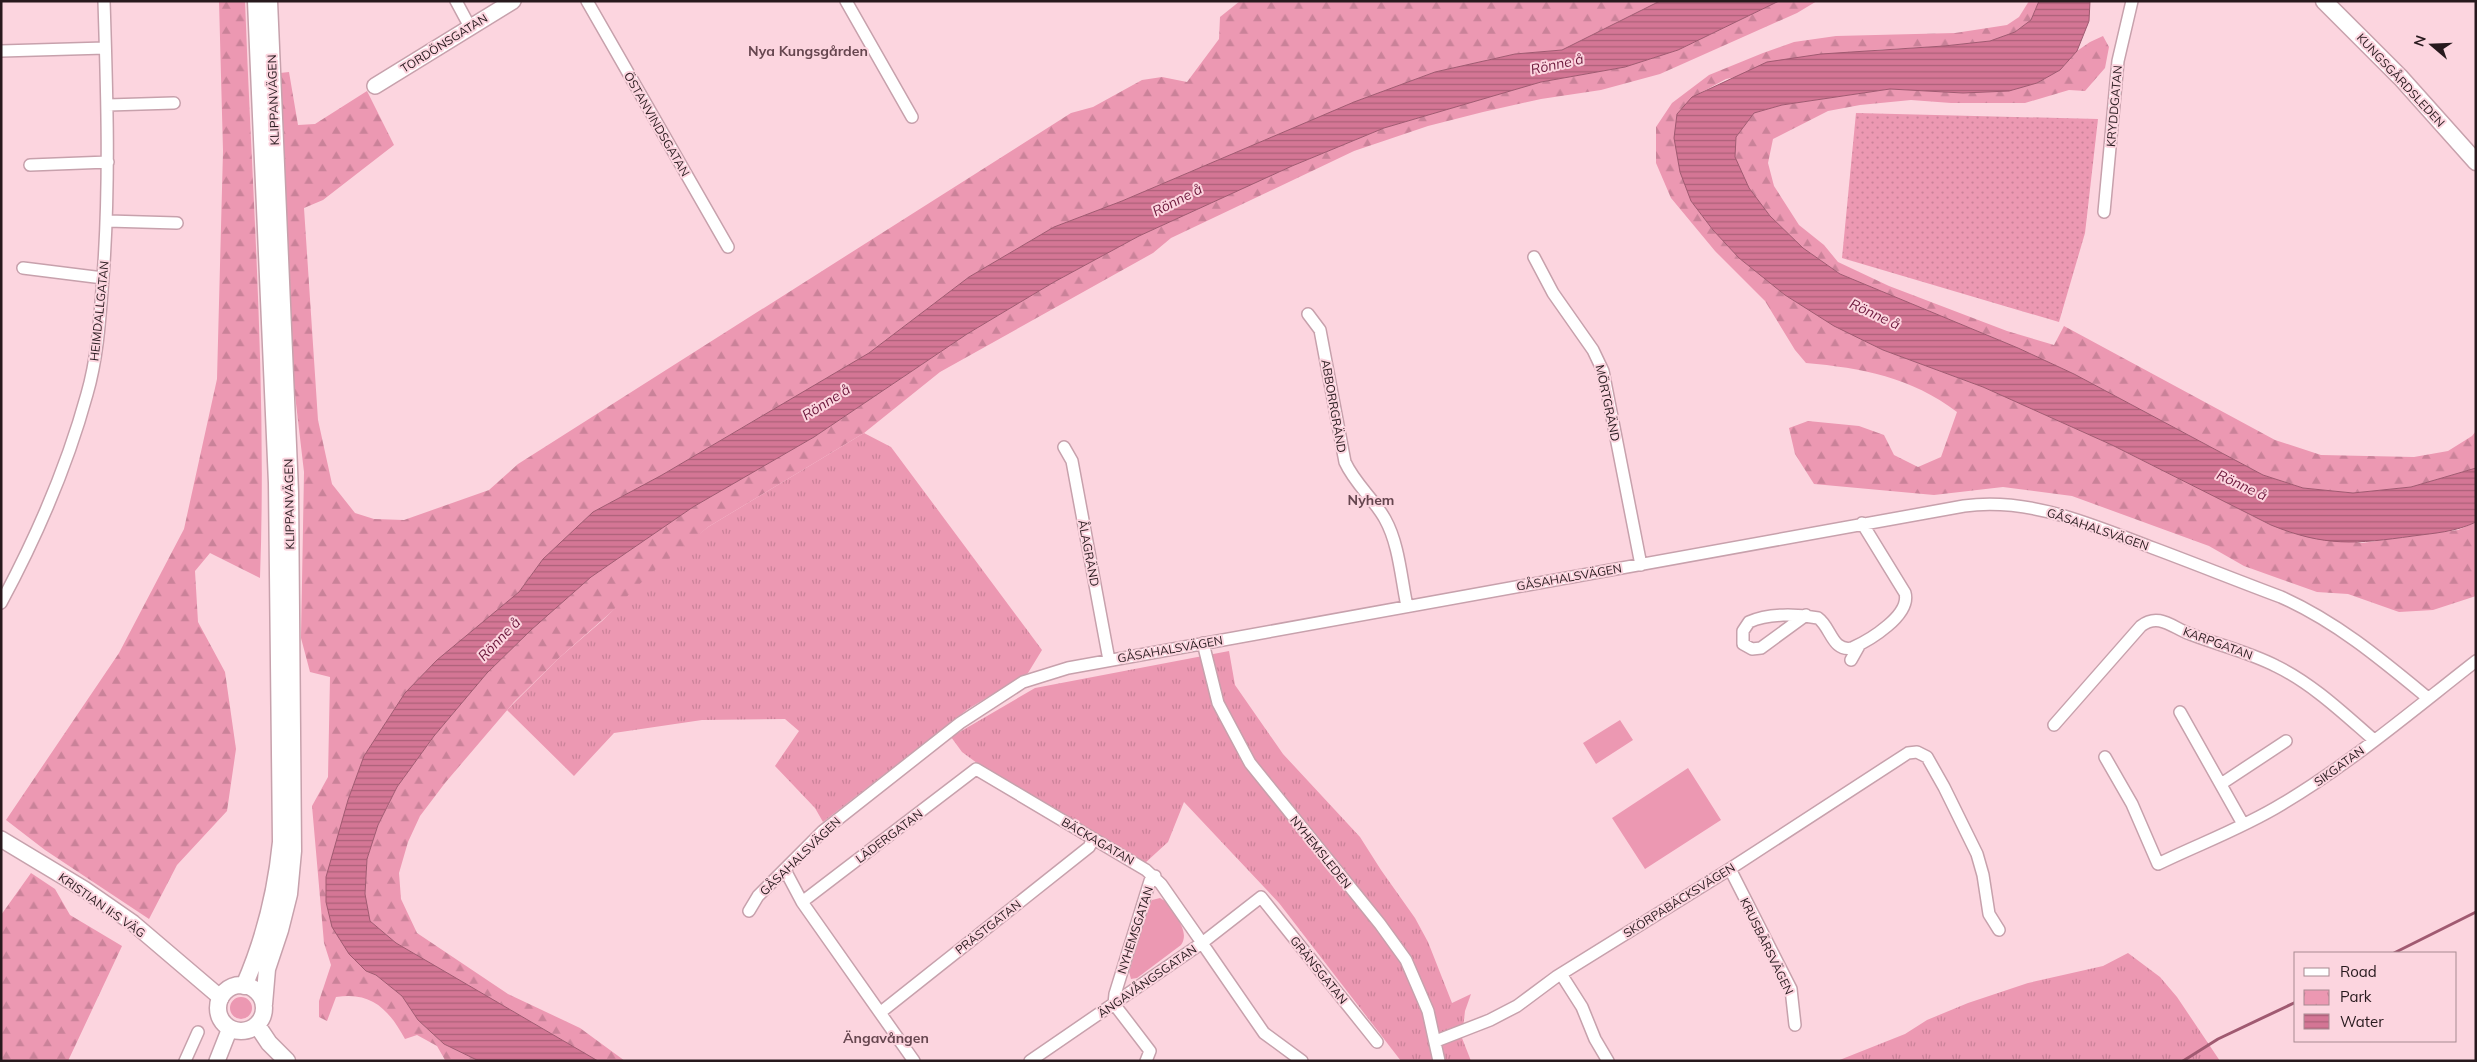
<svg xmlns="http://www.w3.org/2000/svg" width="2477" height="1062" viewBox="0 0 2477 1062" font-family="Mulish,sans-serif">
<style>
.grass{fill:#ec98b2}
.forest{fill:url(#forest-firs)}
.park{fill:url(#park-tufts)}
.garden{fill:url(#garden-dots)}
.water{fill:url(#water-rules);stroke:#a05a71}
.lines{fill:none;stroke-linecap:round;stroke-linejoin:round}
.stream{stroke:#a05a71;stroke-width:3}
.minor-casing{stroke:#c7a1ac;stroke-width:14}
.tertiary-casing{stroke:#c7a1ac;stroke-width:18}
.secondary-casing{stroke:#c7a1ac;stroke-width:19}
.minor{stroke:#fff;stroke-width:11}
.tertiary{stroke:#fff;stroke-width:15}
.secondary{stroke:#fff;stroke-width:16}
.labels{text-anchor:middle;dominant-baseline:central;stroke-width:4;stroke-linejoin:round;paint-order:stroke}
.street-label{font-size:12px;fill:#27191d;stroke:#fcd5df}
.neighbourhood-label{font-size:14px;font-weight:bold;fill:#66464f;stroke:#fcd5df}
.water-label{font-size:14px;font-style:italic;fill:#6d183c;stroke:#fcd5df}
</style>
<defs>
<pattern id="forest-firs" width="22" height="20" patternUnits="userSpaceOnUse" patternTransform="scale(1.25)"><rect width="22" height="20" fill="#ec98b2"/><path d="M5 1l3.5 6h-7zM16 11l3.5 6h-7z" fill="#ca8299"/></pattern>
<pattern id="park-tufts" width="24" height="20" patternUnits="userSpaceOnUse" patternTransform="scale(1.25)"><rect width="24" height="20" fill="#ec98b2"/><path d="M3 7l-1-3M5 7V3M7 7l1-3M15 17l-1-3M17 17v-4M19 17l1-3" fill="none" stroke="#ca8299"/></pattern>
<pattern id="garden-dots" width="8" height="8" patternUnits="userSpaceOnUse" patternTransform="scale(1.25)"><rect width="8" height="8" fill="#ec98b2"/><path d="M2 2h.1M6 6h.1" fill="none" stroke="#ca8299" stroke-width="1.8" stroke-linecap="round"/></pattern>
<pattern id="water-rules" width="6" height="5" patternUnits="userSpaceOnUse" patternTransform="scale(1.25)"><rect width="6" height="5" fill="#d47695"/><path d="M0 2.5h6" fill="none" stroke="#ac6079"/></pattern>
</defs>
<rect width="100%" height="100%" fill="#fcd5df"/>
<!-- grass -->
<path class="grass" d="M 1620,720 L 1633,740 L 1596,764 L 1583,743 Z
M 1688,768 L 1721,820 L 1645,869 L 1612,818 Z
M 1160,898 L 1165,901 C 1173,913 1191,931 1181,945 L 1137,978 L 1131,979 L 1129,972 L 1149,905 L 1152,900 Z
M230 1008a11 11 0 1 1 22 0a11 11 0 1 1-22 0Z"/>
<!-- forest -->
<path class="forest" d="M 219,1 L 245,1 C 252,193 267,386 260,578 L 210,553 L 195,571 L 198,622 L 225,672 L 236,749 L 227,811 L 177,865 L 149,919 L 45,850 L 6,820 L 119,653 L 184,529 L 217,379 L 223,151 Z
M 1240,1 L 1660,1 L 1562,50 L 1515,54 L 1435,72 L 1354,102 L 1122,201 L 1054,227 L 969,277 L 869,353 L 662,475 L 593,512 L 543,559 L 519,592 L 437,660 L 405,693 L 364,756 L 348,800 L 343,825 L 366,971 L 376,975 L 402,996 L 418,1020 L 444,1044 L 479,1061 L 445,1060 L 437,1046 L 417,1035 L 405,1039 C 389,1010 372,991 336,997 L 327,1021 L 319,1017 L 319,1001 L 331,965 L 324,943 L 312,806 L 328,777 L 330,677 L 310,672 L 301,638 L 304,472 L 290,352 L 280,73 L 289,72 L 298,125 L 315,124 L 367,91 L 394,145 L 323,200 L 304,208 L 318,420 L 332,484 L 355,513 L 374,519 L 404,520 L 489,490 L 518,464 L 1071,113 L 1093,107 L 1142,80 L 1162,77 L 1187,82 L 1219,39 L 1220,17 Z
M 1779,1 L 1817,1 L 1797,13 L 1660,74 L 1601,90 L 1541,99 L 1483,112 L 1428,126 L 1354,151 L 1171,238 L 1153,253 L 940,372 L 864,433 L 708,527 L 559,658 L 514,702 L 445,783 L 420,816 L 408,842 L 399,873 L 401,899 L 417,933 L 508,994 L 580,1028 L 625,1061 L 598,1061 L 396,943 L 370,921 L 365,895 L 367,859 L 378,825 L 397,787 L 434,736 L 487,673 L 531,630 L 591,577 L 693,507 L 814,437 L 967,334 L 1054,282 L 1139,236 L 1292,166 L 1384,128 L 1541,82 L 1625,67 L 1678,50 Z
M 2029,1 L 2039,1 L 2031,20 L 2015,32 L 1990,41 L 1944,46 L 1874,50 L 1726,79 L 1693,97 L 1677,114 L 1691,201 L 1713,230 L 1739,258 L 1785,295 L 1835,326 L 1883,350 L 1983,387 L 2112,445 L 2271,525 L 2362,543 L 2458,530 L 2476,522 L 2476,596 L 2433,610 L 2399,612 L 2348,594 L 2317,592 L 2244,566 L 2209,546 L 2072,496 L 2003,487 L 1934,495 L 1814,484 L 1795,454 L 1789,428 L 1808,421 L 1859,426 L 1884,435 L 1894,455 L 1918,467 L 1941,457 L 1957,412 C 1911,377 1862,368 1806,363 L 1795,350 L 1765,301 L 1715,251 L 1671,198 L 1656,163 L 1656,127 L 1672,103 L 1709,75 L 1763,53 L 1794,42 L 1836,36 L 1955,33 L 2007,25 L 2019,17 Z
M 2103,36 L 2109,47 L 2105,68 L 2085,91 L 2069,90 L 2025,103 L 1951,103 L 1911,100 L 1860,105 L 1828,111 L 1773,139 L 1768,163 L 1774,186 L 1799,225 L 1824,245 L 1838,262 L 1889,286 L 2007,331 L 2054,345 L 2064,326 L 2275,440 L 2321,455 L 2414,457 L 2448,451 L 2472,436 L 2476,431 L 2476,468 L 2411,487 L 2353,493 L 2303,488 L 2263,475 L 2074,374 L 2018,348 L 1840,274 L 1803,248 L 1770,216 L 1749,188 L 1735,158 L 1736,137 L 1754,113 L 1782,105 L 1890,89 L 1963,93 L 2037,83 L 2060,70 L 2077,51 L 2090,42 Z
M 31,873 L 55,889 L 70,915 L 122,946 L 68,1061 L 1,1061 L 1,915 Z"/>
<!-- park -->
<path class="park" d="M 864,433 L 891,447 L 1042,650 L 1028,673 L 968,709 L 823,822 L 815,808 L 775,766 L 799,731 L 785,719 L 702,720 L 614,733 L 574,776 L 507,710 L 559,658 L 602,621 L 651,573 L 708,527 Z
M 1229,651 L 1235,685 L 1283,754 L 1360,837 L 1381,870 L 1415,918 L 1428,942 L 1452,1003 L 1471,994 L 1465,1011 L 1462,1038 L 1471,1061 L 1401,1061 L 1279,903 L 1184,802 L 1168,842 L 1145,863 L 977,763 L 962,752 L 951,737 L 1035,688 Z
M 2128,953 L 2160,977 L 2177,997 L 2220,1061 L 1837,1061 L 1905,1034 L 1927,1020 L 1968,1003 L 2028,983 L 2103,966 Z"/>
<!-- garden -->
<path class="garden" d="M 1856,113 L 2098,119 L 2085,233 L 2059,322 L 1842,258 Z"/>
<!-- water -->
<path class="water" d="M 1660,1 L 1779,1 L 1678,50 L 1625,67 L 1541,82 L 1384,128 L 1292,166 L 1139,236 L 1054,282 L 967,334 L 814,437 L 693,507 L 591,577 L 531,630 L 487,673 L 434,736 L 397,787 L 378,825 L 367,859 L 365,894 L 370,921 L 396,943 L 598,1061 L 479,1061 L 444,1044 L 418,1020 L 402,996 L 376,975 L 366,971 L 349,954 L 332,927 L 326,902 L 326,877 L 348,800 L 364,756 L 405,693 L 437,660 L 519,592 L 543,559 L 593,512 L 662,475 L 869,353 L 969,277 L 1054,227 L 1122,201 L 1354,102 L 1435,72 L 1515,54 L 1562,50 Z
M 2039,1 L 2090,1 L 2089,21 L 2077,51 L 2060,70 L 2037,83 L 2009,91 L 1963,93 L 1890,89 L 1782,105 L 1754,113 L 1736,137 L 1735,157 L 1749,188 L 1770,216 L 1803,248 L 1840,274 L 2018,348 L 2074,374 L 2263,475 L 2303,488 L 2353,493 L 2411,487 L 2476,468 L 2476,522 C 2455,532 2435,533 2413,536 C 2356,544 2325,547 2271,525 L 2112,445 L 1983,387 L 1883,350 L 1834,326 L 1785,295 L 1739,258 L 1713,230 L 1691,201 L 1680,172 L 1674,138 L 1677,114 L 1692,97 L 1767,62 L 1821,54 L 1944,46 L 1990,41 L 2015,32 L 2031,20 Z"/>
<g class="lines">
<!-- stream -->
<path class="stream" d="M 2394,953 L 2476,912
M 2183,1061 L 2218,1039 L 2296,1002"/>
<defs>
<path id="minor" d="M 456,1 L 470,27
M 587,1 L 728,247
M 846,1 L 912,117
M 1,51 L 105,48
M 108,105 L 174,103
M 30,165 L 108,162
M 2104,212 L 2118,61 L 2132,1
M 108,221 L 177,223
M 1534,257 L 1553,293 L 1593,350 L 1603,371 L 1641,565
M 23,268 L 103,278
M 1308,314 L 1320,330 L 1345,462 C 1355,484 1374,499 1385,519 C 1399,544 1401,578 1407,606
M 1064,447 L 1072,461 L 1109,660
M 1,603 C 37,536 67,467 87,394 C 98,356 100,316 103,277 C 110,185 107,94 104,1
M 1806,615 L 1761,648 L 1752,649 L 1743,644 L 1743,631 L 1749,622 C 1769,613 1797,614 1818,618 C 1831,627 1832,652 1852,648 C 1870,640 1911,615 1905,593 L 1862,523
M 1203,643 L 1218,703 L 1250,763 L 1380,924 L 1406,960 L 1428,1011 L 1439,1061
M 1851,660 L 1860,644
M 2180,712 L 2243,824
M 2054,725 L 2141,626 C 2159,612 2173,628 2190,634 C 2218,645 2249,652 2276,666 C 2313,684 2344,714 2374,740
M 2105,757 L 2132,804 L 2158,864 C 2199,844 2243,828 2282,804 C 2351,763 2413,710 2476,661
M 2221,784 L 2286,741
M 1730,869 L 1791,989 L 1795,1025
M 785,870 L 802,902 L 914,1061
M 802,902 L 976,769 L 1146,870 L 1161,884 L 1198,937
M 749,911 L 758,896 L 823,831 L 960,723 L 1023,682 L 1068,668 L 1964,506 C 2031,497 2092,525 2153,548 C 2196,564 2238,581 2281,597 C 2337,622 2382,660 2428,698
M 1202,943 L 1264,1033 L 1302,1061
M 1561,974 L 1582,1007 L 1595,1039 L 1608,1061
M 881,1012 L 1089,847 L 1093,839
M 1436,1041 L 1490,1020 L 1517,1006 L 1556,977 L 1725,872 L 1908,753 L 1917,752 L 1927,757 L 1944,787 L 1977,854 L 1983,875 L 1989,914 L 1999,930
M 185,1061 L 198,1032
M 1030,1061 L 1202,943 L 1261,897 L 1377,1042
M 1146,1061 L 1150,1051 L 1114,1004 L 1115,994 L 1150,881 L 1155,876"/>
<path id="tertiary" d="M 375,86 L 513,1
M 1,839 L 84,889 L 133,923 L 221,998
M 217,1061 L 230,1028"/>
<path id="secondary" d="M 2324,1 L 2401,78 L 2476,162
M218 1008a23 23 0 1 1 46 0a23 23 0 1 1-46 0Z
M 244,986 C 265,938 276,893 281,842 L 277,483 L 256,1
M 264,1004 L 267,969 L 280,930 L 289,894 L 293,851 L 290,492 L 269,1
M 257,1025 L 269,1043 L 287,1061"/>
</defs>
<!-- minor casing -->
<use href="#minor" class="minor-casing"/>
<!-- tertiary casing -->
<use href="#tertiary" class="tertiary-casing"/>
<!-- secondary casing -->
<use href="#secondary" class="secondary-casing"/>
<!-- minor -->
<use href="#minor" class="minor"/>
<!-- tertiary -->
<use href="#tertiary" class="tertiary"/>
<!-- secondary -->
<use href="#secondary" class="secondary"/>
</g>
<g class="labels">
<!-- street labels -->
<g class="street-label">
<text transform="translate(444 43) rotate(-32)">TORDÖNSGATAN</text>
<text transform="translate(2401 80) rotate(47)">KUNGSGÅRDSLEDEN</text>
<text transform="translate(273 100) rotate(-92)">KLIPPANVÄGEN</text>
<text transform="translate(2114 106) rotate(-85)">KRYDDGATAN</text>
<text transform="translate(657 124) rotate(60)">ÖSTANVINDSGATAN</text>
<text transform="translate(99 311) rotate(-84)">HEIMDALLGATAN</text>
<text transform="translate(1608 403) rotate(78)">MÖRTGRÄND</text>
<text transform="translate(1334 406) rotate(80)">ABBORRGRÄND</text>
<text transform="translate(289 504) rotate(-91)">KLIPPANVÄGEN</text>
<text transform="translate(2098 529) rotate(19)">GÅSAHALSVÄGEN</text>
<text transform="translate(1089 553) rotate(79)">ÅLAGRÄND</text>
<text transform="translate(1569 577) rotate(-10)">GÅSAHALSVÄGEN</text>
<text transform="translate(2218 643) rotate(20)">KARPGATAN</text>
<text transform="translate(1170 649) rotate(-10)">GÅSAHALSVÄGEN</text>
<text transform="translate(2339 766) rotate(-36)">SIKGATAN</text>
<text transform="translate(889 836) rotate(-37)">LÄDERGATAN</text>
<text transform="translate(1098 841) rotate(30)">BÄCKAGATAN</text>
<text transform="translate(1321 852) rotate(51)">NYHEMSLEDEN</text>
<text transform="translate(800 856) rotate(-44)">GÅSAHALSVÄGEN</text>
<text transform="translate(1679 900) rotate(-32)">SKÖRPABÄCKSVÄGEN</text>
<text transform="translate(102 905) rotate(35)">KRISTIAN II:S VÄG</text>
<text transform="translate(988 927) rotate(-38)">PRÄSTGATAN</text>
<text transform="translate(1135 930) rotate(-72)">NYHEMSGATAN</text>
<text transform="translate(1767 946) rotate(64)">KRUSBÄRSVÄGEN</text>
<text transform="translate(1319 970) rotate(51)">GRÄNSGATAN</text>
<text transform="translate(1147 981) rotate(-35)">ÄNGAVÅNGSGATAN</text>
</g>
<!-- neighbourhood labels -->
<g class="neighbourhood-label">
<text x="808" y="51">Nya Kungsgården</text>
<text x="1371" y="500">Nyhem</text>
<text x="886" y="1038">Ängavången</text>
</g>
<!-- water labels -->
<g class="water-label">
<text transform="translate(1557 64) rotate(-12)">Rönne å</text>
<text transform="translate(1177 200) rotate(-27)">Rönne å</text>
<text transform="translate(1875 314) rotate(25)">Rönne å</text>
<text transform="translate(826 402) rotate(-32)">Rönne å</text>
<text transform="translate(2242 485) rotate(25)">Rönne å</text>
<text transform="translate(499 639) rotate(-46)">Rönne å</text>
</g>
</g>
<!-- border -->
<rect width="2477" height="1062" fill="none" stroke="#27191d" stroke-width="5"/>
<!-- legend -->
<rect x="2294" y="952" width="162" height="90" fill="#fcd5df" stroke="#a78a91"/>
<rect x="2304" y="968" width="25" height="8" fill="#ffffff" stroke="#a78a91"/>
<text x="2340" y="977" font-size="15" fill="#27191d">Road</text>
<rect x="2304" y="990" width="25" height="15" fill="url(#park-tufts)" stroke="#a78a91"/>
<text x="2340" y="1002" font-size="15" fill="#27191d">Park</text>
<rect x="2304" y="1014" width="25" height="15" fill="url(#water-rules)" stroke="#a78a91"/>
<text x="2340" y="1027" font-size="15" fill="#27191d">Water</text>
<!-- north arrow -->
<g transform="translate(2432 45) rotate(289)" stroke="#fcd5df" stroke-width="4" paint-order="stroke">
<path d="M0-4L9 19L0 12L-9 19Z" fill="#27191d"/>
<text y="-8" font-size="14" font-weight="bold" text-anchor="middle" fill="#27191d">N</text>
</g>
</svg>
